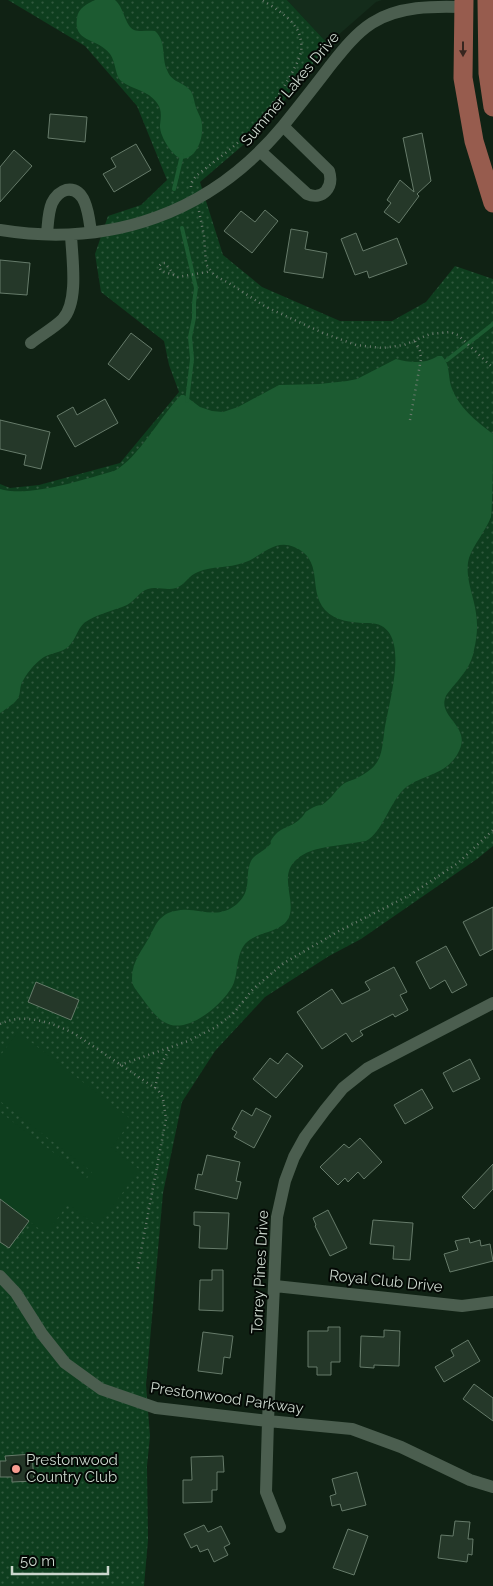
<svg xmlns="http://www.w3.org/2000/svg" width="493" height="1586" viewBox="0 0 493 1586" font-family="Raleway,sans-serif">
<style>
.built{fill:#142c1b}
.grass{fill:url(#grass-dots)}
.pitch{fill:#0e3e1e}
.water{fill:#1c5b31}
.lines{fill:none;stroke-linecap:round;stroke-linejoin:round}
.stream{stroke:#1c5b31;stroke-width:4}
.building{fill:#253829;stroke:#667b6a}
.path{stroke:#6d7c70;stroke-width:2.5;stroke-dasharray:1 4;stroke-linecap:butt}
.street{stroke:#4b5e4f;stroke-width:12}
.primary{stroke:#975c4e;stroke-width:19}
.oneway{fill:#37261f}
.poi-dot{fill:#f59c90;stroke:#040905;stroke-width:2}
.labels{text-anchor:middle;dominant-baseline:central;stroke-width:4;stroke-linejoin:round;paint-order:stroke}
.street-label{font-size:15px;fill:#cbd7cd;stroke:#040905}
.poi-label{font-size:15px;fill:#cbd7cd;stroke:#040905;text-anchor:start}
</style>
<defs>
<pattern id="grass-dots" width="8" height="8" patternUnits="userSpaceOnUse" patternTransform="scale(1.25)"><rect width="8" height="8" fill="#0e3e1e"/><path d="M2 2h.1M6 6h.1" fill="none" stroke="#30593e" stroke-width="1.8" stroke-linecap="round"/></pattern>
</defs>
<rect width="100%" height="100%" fill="#102214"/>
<!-- built -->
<path class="built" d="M 287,0 L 382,0 L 376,2 L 328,44 Z"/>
<!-- grass -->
<path class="grass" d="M 8,0 L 287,0 L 328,44 L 274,114 L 242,146 L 200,182 L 223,255 L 262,287 L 340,321 L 392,321 L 426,302 L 455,266 L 493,279 L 493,846 L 477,859 L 361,939 L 329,956 L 265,997 L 215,1051 L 182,1102 L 163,1193 L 146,1385 L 150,1436 L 147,1466 L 148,1540 L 144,1586 L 0,1586 L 0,484 L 10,488 L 39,485 L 120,463 L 179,392 L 169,365 L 164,341 L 101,292 L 95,254 L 108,216 L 141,205 L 167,180 L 137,106 L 85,46 Z"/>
<!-- pitch -->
<path class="pitch" d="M 18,1032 L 132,1120 L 111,1148 L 140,1170 L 97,1226 L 68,1204 L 46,1234 L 0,1199 L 0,1112 L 87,1178 L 92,1172 L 0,1101 L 0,1056 Z"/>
<!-- water -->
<path class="water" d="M 95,0 L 115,0 C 124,7 125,26 134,30 C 140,32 148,30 155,31 C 167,42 161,56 167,70 C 172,83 182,81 190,90 C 193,93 194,100 195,104 C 196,109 199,114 201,119 C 205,133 199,158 182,159 C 172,156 159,135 160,125 C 161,116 162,110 157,103 C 148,90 133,90 121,81 C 115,76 116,62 110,54 C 97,37 73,43 77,18 C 78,8 87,4 95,0 Z
M 438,356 L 442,356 C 450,364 448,375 451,386 C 458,407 476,421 493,434 C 493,454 493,501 491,517 C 485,532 474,544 469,558 C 464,576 474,596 476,613 C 478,625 477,638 474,650 C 472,663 465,672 457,682 C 456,683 446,695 446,696 C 436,718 475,726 457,755 C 444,776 420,775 404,789 C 390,802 382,833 366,841 C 364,841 349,844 347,844 C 330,847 309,847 295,861 C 280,876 294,897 290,914 C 285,934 257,930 245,944 C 235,957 239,974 232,987 C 221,1006 186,1036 164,1022 C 156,1018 145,1002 139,994 C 135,988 132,986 132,978 C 132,961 143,949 150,936 C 152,932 156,923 159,920 C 164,915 168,912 175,911 C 198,905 215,922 237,904 C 253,890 244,876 251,861 C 254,855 259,854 265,849 C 277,839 265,847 275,835 C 282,827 291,827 299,820 C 308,812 301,814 312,808 C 324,802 318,809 328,800 C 333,796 336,790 341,786 C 348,780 349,782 357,778 C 380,766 381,758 384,734 C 387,705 416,623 368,623 C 353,623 335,621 325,610 C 307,589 325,560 294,547 C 274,538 260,558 243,563 C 229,568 212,566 198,572 C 189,575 185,585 176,588 C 167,591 157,586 148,589 C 139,592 136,600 127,605 C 113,611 96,614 84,623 C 77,630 76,639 69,646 C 62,653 53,652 44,657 C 35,663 25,675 21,685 C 19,694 21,695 15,702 C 14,703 1,713 0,713 L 0,489 C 28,498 85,479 114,471 C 138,459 161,415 181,395 L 184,395 L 200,407 L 212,411 L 223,412 L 238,407 L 279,385 L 319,384 L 347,381 L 357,379 L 396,359 C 411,363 425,364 438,356 Z"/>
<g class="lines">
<!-- stream -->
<path class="stream" d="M 174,189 L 182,155
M 182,228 L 196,288 L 194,303 L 194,318 L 190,337 L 192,359 L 187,401
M 447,360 L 493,324"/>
</g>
<!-- building -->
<path class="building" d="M 50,114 L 87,117 L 85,142 L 48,138 Z
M 422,133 L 431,181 L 417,194 L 419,196 L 399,223 L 384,212 L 391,203 L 387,200 L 400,180 L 414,192 L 403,138 Z
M 136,144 L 151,170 L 114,192 L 103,174 L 116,167 L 111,158 Z
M 14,150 L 32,166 L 0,202 L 0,167 Z
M 265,210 L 278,221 L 252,253 L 224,231 L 241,211 L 255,222 Z
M 291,229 L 308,232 L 305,249 L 327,253 L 323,278 L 284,272 Z
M 356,233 L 363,251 L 397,238 L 407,264 L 369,278 L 367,271 L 355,275 L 341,239 Z
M 0,260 L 30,263 L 27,295 L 0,293 Z
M 131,333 L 152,349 L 129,380 L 108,364 Z
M 105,399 L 118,423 L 75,447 L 57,416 L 73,407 L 77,415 Z
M 0,420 L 50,432 L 41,469 L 24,465 L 26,455 L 0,449 Z
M 493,907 L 493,949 L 480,956 L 463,922 Z
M 446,946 L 467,985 L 452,993 L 445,980 L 430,989 L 416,962 Z
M 394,967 L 407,992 L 400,995 L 408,1010 L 395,1017 L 393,1014 L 360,1031 L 363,1035 L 352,1042 L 346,1033 L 322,1049 L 297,1012 L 332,989 L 342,1004 L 370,990 L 365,982 Z
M 36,982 L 79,1000 L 71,1020 L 28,1002 Z
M 287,1053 L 303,1066 L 276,1098 L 253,1079 L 270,1058 L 278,1064 Z
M 470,1059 L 480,1079 L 453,1092 L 443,1073 Z
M 422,1089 L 433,1108 L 405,1124 L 394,1105 Z
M 256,1108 L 271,1116 L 254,1148 L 234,1137 L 237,1132 L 232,1129 L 242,1110 L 252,1116 Z
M 360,1138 L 382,1162 L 364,1179 L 358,1172 L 348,1182 L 345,1178 L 338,1185 L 320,1167 L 344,1144 L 349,1148 Z
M 207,1155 L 240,1162 L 236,1181 L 241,1182 L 237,1199 L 195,1189 L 198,1174 L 202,1175 Z
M 493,1164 L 493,1189 L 474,1209 L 462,1197 Z
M 0,1199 L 29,1221 L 9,1248 L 0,1242 Z
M 328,1210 L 347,1248 L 330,1256 L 315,1226 L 316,1225 L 313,1218 Z
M 194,1212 L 229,1213 L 227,1249 L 199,1248 L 200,1226 L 194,1225 Z
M 373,1220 L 413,1223 L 410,1260 L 393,1259 L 394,1246 L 370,1244 Z
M 469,1238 L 470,1243 L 480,1240 L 481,1246 L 490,1244 L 493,1261 L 450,1272 L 444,1254 L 458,1250 L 455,1241 Z
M 212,1270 L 223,1270 L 223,1311 L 199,1310 L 200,1280 L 212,1280 Z
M 328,1327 L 340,1327 L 340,1362 L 331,1362 L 331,1375 L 317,1375 L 317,1367 L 308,1367 L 308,1331 L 328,1331 Z
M 384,1330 L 400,1331 L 399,1366 L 374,1365 L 374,1368 L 360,1367 L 361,1336 L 384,1337 Z
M 203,1332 L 233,1336 L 230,1358 L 224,1357 L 222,1374 L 198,1371 Z
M 468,1340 L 480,1361 L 444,1382 L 435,1367 L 454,1356 L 451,1350 Z
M 474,1384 L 493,1398 L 493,1421 L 463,1399 Z
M 32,1454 L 34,1481 L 12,1482 L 12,1477 L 0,1477 L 0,1461 L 6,1461 L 5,1456 Z
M 223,1456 L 224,1472 L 217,1472 L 217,1490 L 212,1490 L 212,1502 L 183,1503 L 183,1480 L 192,1480 L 191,1457 Z
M 357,1472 L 366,1505 L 342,1511 L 340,1504 L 332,1506 L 330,1496 L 336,1494 L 332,1479 Z
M 455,1521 L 470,1522 L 468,1539 L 473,1539 L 472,1555 L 468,1554 L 467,1562 L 438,1558 L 441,1535 L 453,1536 Z
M 204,1525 L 208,1532 L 221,1526 L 230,1544 L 224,1547 L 228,1555 L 214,1562 L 208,1549 L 200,1552 L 197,1545 L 191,1548 L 184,1534 Z
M 348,1529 L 368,1536 L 354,1575 L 333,1568 Z"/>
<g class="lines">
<!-- path -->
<path class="path" d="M 191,187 L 191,183 L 196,176 C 218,158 244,141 262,118 C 273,104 297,69 301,52 C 302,46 301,39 299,33 C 293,19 275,8 262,0
M 199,211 L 204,236 L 206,264 L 214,275 L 232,285 L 266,307 L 323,333 L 356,345 L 382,348 L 404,345 L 430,334 L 450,332 L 458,335 L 493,368
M 174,275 L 161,271 L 159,266 L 162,263 L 165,263 L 174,275 L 178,277 L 207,272 L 211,270
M 410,420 L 421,359 L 420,351 L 415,341
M 0,1024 C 24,1012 53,1023 75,1034 L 158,1090 L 163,1098 L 166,1119 L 137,1272
M 120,1065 L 188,1041 L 214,1028 L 233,1014 L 253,989 L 284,963 L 339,931 L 410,895 L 458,863 L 493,830
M 155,1088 L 160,1066 L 169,1050"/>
<!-- street -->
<path class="street" d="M 260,151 L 307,194 C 323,201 334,187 329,171 L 283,126
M 0,230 C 111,248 211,213 283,126 C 299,106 315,86 330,66 C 342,51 355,34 372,23 C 398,6 434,6 463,7
M 47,234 C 48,224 48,212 52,203 C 55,197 59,192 66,190 C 87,186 89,219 91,232
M 31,343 C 41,335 54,328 63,319 C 79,301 72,258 71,235
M 0,1276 L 16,1293 L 42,1334 L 65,1363 L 101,1389 L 156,1408 L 268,1421 L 352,1429 L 401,1447 L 470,1480 L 493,1487
M 275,1286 L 462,1306 L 493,1302
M 280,1527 L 266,1492 L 268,1421 L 277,1217 L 285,1181 L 294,1157 L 305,1137 L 325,1110 L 343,1088 L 368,1068 L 493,1003"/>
<!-- primary -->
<path class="primary" d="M 464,0 L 463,78 L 474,141 L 493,203
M 487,0 L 488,73 L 493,107"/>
</g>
<!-- one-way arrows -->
<defs><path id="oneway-solid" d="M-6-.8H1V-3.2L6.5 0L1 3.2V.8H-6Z" transform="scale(1.25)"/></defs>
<use class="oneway" href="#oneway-solid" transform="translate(463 49) rotate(90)"/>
<!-- markers -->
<circle class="poi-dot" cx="16" cy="1469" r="5"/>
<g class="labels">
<!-- street labels -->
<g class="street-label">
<text transform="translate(290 89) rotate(-50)">Summer Lakes Drive</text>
<text transform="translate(260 1272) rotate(-87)">Torrey Pines Drive</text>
<text transform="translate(386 1281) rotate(6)">Royal Club Drive</text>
<text transform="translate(227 1398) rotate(8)">Prestonwood Parkway</text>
</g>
<!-- poi labels -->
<g class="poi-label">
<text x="26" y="1460">Prestonwood<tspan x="26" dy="17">Country Club</tspan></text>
</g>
</g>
<!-- scale -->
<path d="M12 1566v8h96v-8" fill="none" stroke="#cbd7cd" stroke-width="2.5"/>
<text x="20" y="1566" font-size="15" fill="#cbd7cd" stroke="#040905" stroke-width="4" paint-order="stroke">50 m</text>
</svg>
